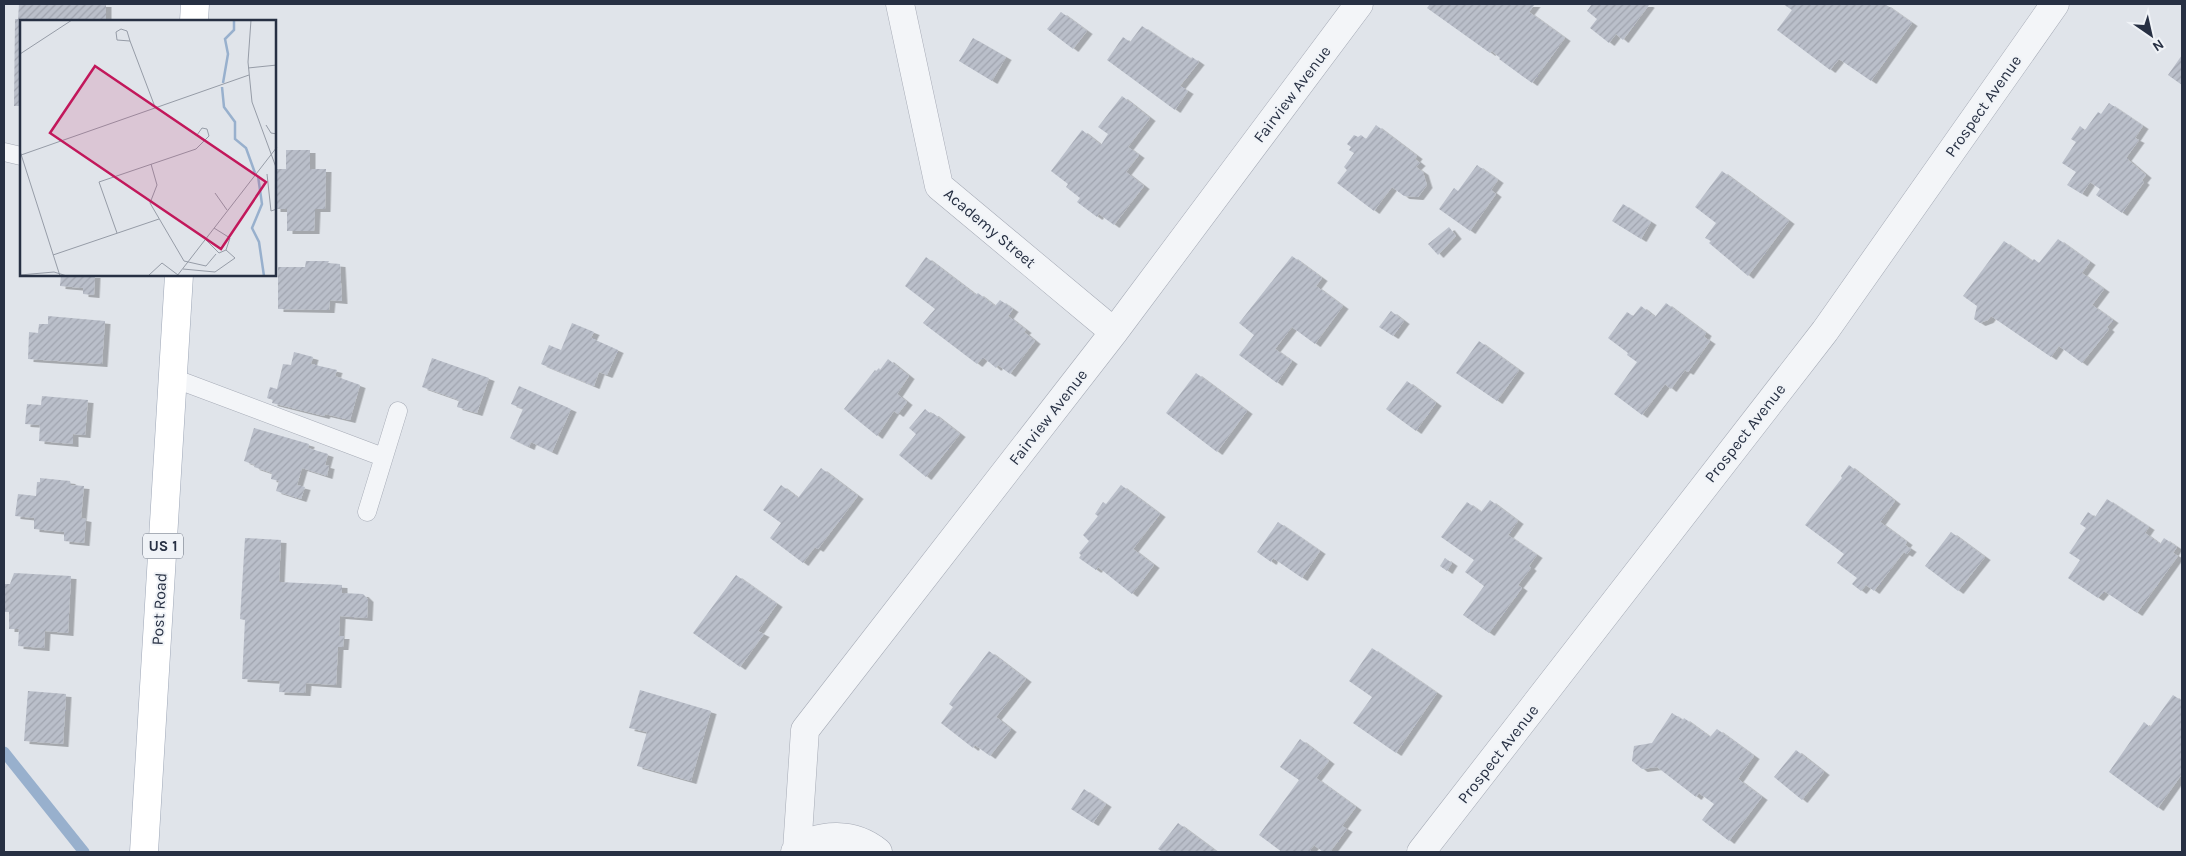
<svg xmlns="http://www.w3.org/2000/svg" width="2186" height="856" viewBox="0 0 2186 856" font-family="Karla,sans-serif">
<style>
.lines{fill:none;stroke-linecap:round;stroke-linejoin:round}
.stream{stroke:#98b0cd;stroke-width:11}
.building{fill:url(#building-hatch);filter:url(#shadow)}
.service-casing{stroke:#a5aab5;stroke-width:19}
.minor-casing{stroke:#a5aab5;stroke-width:29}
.primary-casing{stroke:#9ea7b7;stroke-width:29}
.service{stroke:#f3f5f8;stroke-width:18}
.minor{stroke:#f3f5f8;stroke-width:28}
.primary{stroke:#fff;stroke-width:28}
.labels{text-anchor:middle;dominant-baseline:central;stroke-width:4;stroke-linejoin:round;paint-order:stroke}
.shield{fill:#f0f3f7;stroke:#636a79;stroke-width:1}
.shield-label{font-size:15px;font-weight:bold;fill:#273043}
.street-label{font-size:16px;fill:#273043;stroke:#f0f3f7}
.inset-river{fill:none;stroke:#98b0cd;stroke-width:2.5}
.inset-road{fill:none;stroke:#969ca7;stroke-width:1}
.view{fill:#c2185b;fill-opacity:0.15;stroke:#c2185b;stroke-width:2.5}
.inset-edge{fill:none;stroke:#273043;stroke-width:2.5}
</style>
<defs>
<pattern id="building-hatch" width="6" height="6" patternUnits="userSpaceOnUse" patternTransform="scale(1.25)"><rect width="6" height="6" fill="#babfca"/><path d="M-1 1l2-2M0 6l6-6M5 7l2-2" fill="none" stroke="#a0a4af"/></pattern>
<filter id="shadow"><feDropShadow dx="5.5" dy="3" stdDeviation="0" flood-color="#0004"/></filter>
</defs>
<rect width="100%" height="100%" fill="#e0e4ea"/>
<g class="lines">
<!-- stream -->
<path class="stream" d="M 4,752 L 84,852"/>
</g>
<!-- building -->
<path class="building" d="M 19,4 L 106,4 L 106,21 L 21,21 L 21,106 L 14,106 L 15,19 L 18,19 Z
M 1430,4 L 1535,4 L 1529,12 L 1565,38 L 1532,83 L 1499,59 L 1500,58 L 1492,51 L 1490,53 L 1427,8 Z
M 1592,4 L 1648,4 L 1649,5 L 1623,40 L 1616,34 L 1609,43 L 1590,28 L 1597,19 L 1587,11 Z
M 1783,4 L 1885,4 L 1912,23 L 1871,81 L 1839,59 L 1830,70 L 1777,30 L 1792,10 Z
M 1061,12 L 1087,31 L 1073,49 L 1047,29 Z
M 1142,26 L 1191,59 L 1192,57 L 1199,62 L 1180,86 L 1188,91 L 1175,110 L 1107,60 L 1123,37 L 1130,42 Z
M 973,38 L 1006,57 L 992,81 L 959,61 Z
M 2182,55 L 2182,85 L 2168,75 Z
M 1122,96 L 1150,118 L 1128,147 L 1139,155 L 1126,172 L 1144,186 L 1114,225 L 1099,214 L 1097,217 L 1077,202 L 1080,198 L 1066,187 L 1068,184 L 1051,171 L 1082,130 L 1101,145 L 1108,134 L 1098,127 Z
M 2109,103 L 2143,126 L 2135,138 L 2139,140 L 2126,158 L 2146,175 L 2142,180 L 2144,182 L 2122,213 L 2096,195 L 2100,189 L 2090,182 L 2082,194 L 2067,185 L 2076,172 L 2062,163 L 2076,142 L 2071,139 L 2080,126 L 2085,130 L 2098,112 L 2101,114 Z
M 1376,125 L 1417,156 L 1415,159 L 1420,163 L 1416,167 L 1423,172 L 1427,185 L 1418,197 L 1404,196 L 1392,187 L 1374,211 L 1337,183 L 1347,170 L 1344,167 L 1354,153 L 1349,150 L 1351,147 L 1347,144 L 1354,135 L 1358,137 L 1361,135 L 1366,139 Z
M 286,150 L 310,150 L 310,169 L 326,169 L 325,209 L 315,209 L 314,231 L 287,231 L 287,209 L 275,209 L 275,169 L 286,169 Z
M 1477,165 L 1498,180 L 1491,190 L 1496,194 L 1470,231 L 1439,209 L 1454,188 L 1458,191 Z
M 1722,171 L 1789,221 L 1748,276 L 1709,243 L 1711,241 L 1705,238 L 1716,223 L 1695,207 Z
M 1623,204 L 1651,222 L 1641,239 L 1612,221 Z
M 1449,227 L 1456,236 L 1438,255 L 1428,244 Z
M 2058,239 L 2090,262 L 2082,273 L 2104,289 L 2092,305 L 2113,320 L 2107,327 L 2109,329 L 2082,363 L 2059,346 L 2051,357 L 1991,316 L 1988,320 L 1980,323 L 1974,319 L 1977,306 L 1963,296 L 2004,241 L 2032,261 L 2034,259 L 2039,263 Z
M 1292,256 L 1322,278 L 1316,286 L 1343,306 L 1315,344 L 1292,327 L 1275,349 L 1292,361 L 1277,383 L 1239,355 L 1254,335 L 1239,323 Z
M 926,257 L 976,295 L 978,293 L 995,306 L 1000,300 L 1013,309 L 1008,316 L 1026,330 L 1024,332 L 1035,341 L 1010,374 L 998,365 L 996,368 L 983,357 L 977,364 L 923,323 L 935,309 L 905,286 Z
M 306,261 L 329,261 L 328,263 L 340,264 L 342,301 L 330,300 L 329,310 L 278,309 L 278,267 L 305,267 Z
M 61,275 L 95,275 L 94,295 L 83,294 L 83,288 L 60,286 Z
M 1666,303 L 1706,333 L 1704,337 L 1710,341 L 1688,372 L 1685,370 L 1671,389 L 1665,384 L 1642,415 L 1614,394 L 1637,362 L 1627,355 L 1628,353 L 1608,338 L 1627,312 L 1633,316 L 1641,306 L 1655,317 Z
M 1391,311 L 1404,321 L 1393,336 L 1379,327 Z
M 48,316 L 105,321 L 102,364 L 28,359 L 29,332 L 38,333 L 39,324 L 48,324 Z
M 572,323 L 594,332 L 591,338 L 618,350 L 607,375 L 599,372 L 594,386 L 541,364 L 549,345 L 561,350 Z
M 1479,341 L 1519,370 L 1497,401 L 1456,373 Z
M 294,352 L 313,357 L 311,364 L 337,370 L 335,376 L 360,385 L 350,420 L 325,414 L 324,416 L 272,403 L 273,400 L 267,398 L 270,387 L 277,389 L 283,364 L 291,365 Z
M 432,358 L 489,378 L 477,413 L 457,407 L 459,400 L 422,387 Z
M 888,359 L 909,376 L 897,394 L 907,402 L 898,414 L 894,411 L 877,436 L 844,409 L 875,370 L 876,371 L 879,368 L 880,370 Z
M 1196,373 L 1247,411 L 1217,452 L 1166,413 Z
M 1407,381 L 1436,403 L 1416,431 L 1386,409 Z
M 519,386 L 571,409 L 552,452 L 531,442 L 529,447 L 510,438 L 523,409 L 511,404 Z
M 42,396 L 88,400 L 85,435 L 73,434 L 73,444 L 39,441 L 40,425 L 25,424 L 27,404 L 41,405 Z
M 925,409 L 931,414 L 933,413 L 960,434 L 926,477 L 899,455 L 916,434 L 909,428 Z
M 254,428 L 309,444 L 308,448 L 328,454 L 325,465 L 329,466 L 327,476 L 302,468 L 297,485 L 305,487 L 301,499 L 276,491 L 279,481 L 271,479 L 272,473 L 254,467 L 255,465 L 244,461 Z
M 1849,465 L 1895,501 L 1880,522 L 1907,542 L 1905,545 L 1911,549 L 1907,554 L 1904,552 L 1874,591 L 1866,585 L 1861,591 L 1852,584 L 1857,578 L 1837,563 L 1844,554 L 1805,525 L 1842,478 L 1841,476 Z
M 821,468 L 858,496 L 818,549 L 815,547 L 803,563 L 770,538 L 781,523 L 763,510 L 781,485 L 798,498 Z
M 40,478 L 70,481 L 71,485 L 84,486 L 81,518 L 86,519 L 84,543 L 64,541 L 64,532 L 34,529 L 34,518 L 15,516 L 18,494 L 36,496 L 37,482 L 40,482 Z
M 1121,485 L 1160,514 L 1133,549 L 1154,565 L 1132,594 L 1098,567 L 1096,570 L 1079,558 L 1081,555 L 1079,553 L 1089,541 L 1083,535 L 1098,516 L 1095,514 L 1103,502 L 1106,504 Z
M 2107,499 L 2149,527 L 2145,533 L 2160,544 L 2164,538 L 2177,547 L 2173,553 L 2178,556 L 2137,613 L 2104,591 L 2098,598 L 2068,578 L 2080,560 L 2069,553 L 2086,528 L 2080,524 L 2088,512 L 2095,517 Z
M 1490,500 L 1518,521 L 1508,535 L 1537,555 L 1529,566 L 1531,568 L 1518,585 L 1522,588 L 1489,633 L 1463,615 L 1484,586 L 1465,572 L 1474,560 L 1441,537 L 1467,502 L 1481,512 Z
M 1278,522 L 1320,551 L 1302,578 L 1273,558 L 1271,562 L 1257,552 Z
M 1951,532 L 1985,557 L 1958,591 L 1925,566 Z
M 245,538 L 281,540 L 279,582 L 342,585 L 342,593 L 363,594 L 368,599 L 367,618 L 340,616 L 339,636 L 344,636 L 343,647 L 338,647 L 336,685 L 306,683 L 305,693 L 279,692 L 280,681 L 242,679 L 245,620 L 240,619 Z
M 1445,558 L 1452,563 L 1447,571 L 1440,566 Z
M 14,573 L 71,576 L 68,633 L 45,631 L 44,648 L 18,646 L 19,629 L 9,629 L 9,612 L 4,612 L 4,584 L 10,584 Z
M 736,575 L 777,604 L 758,631 L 764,634 L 740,667 L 693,633 Z
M 1372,648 L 1437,693 L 1396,753 L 1353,723 L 1372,697 L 1349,681 Z
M 989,651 L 1026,679 L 996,717 L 1011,729 L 990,756 L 975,745 L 973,748 L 941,723 L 953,707 L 949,704 Z
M 640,690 L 711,711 L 691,781 L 637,766 L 647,732 L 629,728 Z
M 28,691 L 66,694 L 63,744 L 24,741 Z
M 2173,695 L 2182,701 L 2182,774 L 2158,808 L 2109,772 L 2144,722 L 2150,727 Z
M 1672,713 L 1683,720 L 1684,718 L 1710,737 L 1717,729 L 1754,756 L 1738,779 L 1762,797 L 1729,841 L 1702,820 L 1714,804 L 1699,793 L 1696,797 L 1657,767 L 1642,769 L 1632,761 L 1634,746 L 1652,743 Z
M 1300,739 L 1329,761 L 1316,778 L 1356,807 L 1342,826 L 1347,829 L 1330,852 L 1323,852 L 1314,845 L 1309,852 L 1282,852 L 1259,835 L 1299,780 L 1280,767 Z
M 1796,750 L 1824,772 L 1802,800 L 1774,777 Z
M 1084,789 L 1106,804 L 1093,823 L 1071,809 Z
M 1178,823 L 1205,843 L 1217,852 L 1163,852 L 1158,849 Z"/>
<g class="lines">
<defs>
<path id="service" d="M 4,152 L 21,156
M 173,378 L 383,457
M 367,512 L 398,411"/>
<path id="minor" d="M 900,4 L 939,186 L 1114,332
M 797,850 L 805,730 L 1114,332 L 1359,4
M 795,852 C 819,831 855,833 878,852
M 1421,852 L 1825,331 L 2055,4"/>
<path id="primary" d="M 194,21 L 195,4
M 144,852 L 179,275"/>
</defs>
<!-- service casing -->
<use href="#service" class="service-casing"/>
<!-- minor casing -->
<use href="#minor" class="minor-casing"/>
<!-- primary casing -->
<use href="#primary" class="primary-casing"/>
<!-- service -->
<use href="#service" class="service"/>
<!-- minor -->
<use href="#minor" class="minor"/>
<!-- primary -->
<use href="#primary" class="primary"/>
</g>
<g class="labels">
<!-- shield labels -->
<rect class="shield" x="143" y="533.5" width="40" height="25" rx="4"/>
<g class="shield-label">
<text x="163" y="546">US 1</text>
</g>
<!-- street labels -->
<g class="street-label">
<text transform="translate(1292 94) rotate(-53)">Fairview Avenue</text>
<text transform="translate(1983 106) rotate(-55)">Prospect Avenue</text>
<text transform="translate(990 228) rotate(40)">Academy Street</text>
<text transform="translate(1048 417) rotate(-52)">Fairview Avenue</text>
<text transform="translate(1745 433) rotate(-52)">Prospect Avenue</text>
<text transform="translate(159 609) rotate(-87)">Post Road</text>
<text transform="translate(1498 754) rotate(-52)">Prospect Avenue</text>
</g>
</g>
<!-- overview -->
<g transform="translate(20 20)">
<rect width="256" height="256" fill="#e0e4ea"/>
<path class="inset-river" d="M 203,63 L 208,34 L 205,19 L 214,10 L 214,0M 202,67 L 204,87 L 215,102 L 215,119 L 226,128 L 235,153M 238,156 L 242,184 L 232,208 L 239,222 L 244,256"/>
<path class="inset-road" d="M 231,0 L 228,42 L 232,82 L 257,150M 110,21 L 107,11 L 101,9 L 96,12 L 97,20 L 110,21 L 135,87M 0,34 L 52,0M 228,48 L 257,45M 246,105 L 251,113 L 257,114M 0,131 L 40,256M 1,135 L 229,55M 131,144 L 137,165 L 130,183 L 164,241 L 186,246 L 196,234M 247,154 L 251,191 L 257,189M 195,173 L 207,190M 97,213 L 79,162 L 176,129 L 189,116 L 187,109 L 182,108 L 177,115 L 183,120M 185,219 L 199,233 L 206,230 L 210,218 L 194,208M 33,235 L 139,199M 163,249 L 195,252 L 215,238 L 206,230M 0,255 L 34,252 L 47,256M 128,256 L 142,243 L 158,255M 157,256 L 257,127"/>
<path class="view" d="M 75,46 L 246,162 L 201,229 L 30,113 Z"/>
<rect width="256" height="256" class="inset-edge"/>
</g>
<!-- border -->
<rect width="2186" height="856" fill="none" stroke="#273043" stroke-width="10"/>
<!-- north arrow -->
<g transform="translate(2151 35) rotate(146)" stroke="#f0f3f7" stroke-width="4" paint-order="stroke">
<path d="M0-4L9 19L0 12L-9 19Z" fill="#273043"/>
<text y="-8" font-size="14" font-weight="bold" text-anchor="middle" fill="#273043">N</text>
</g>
</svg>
